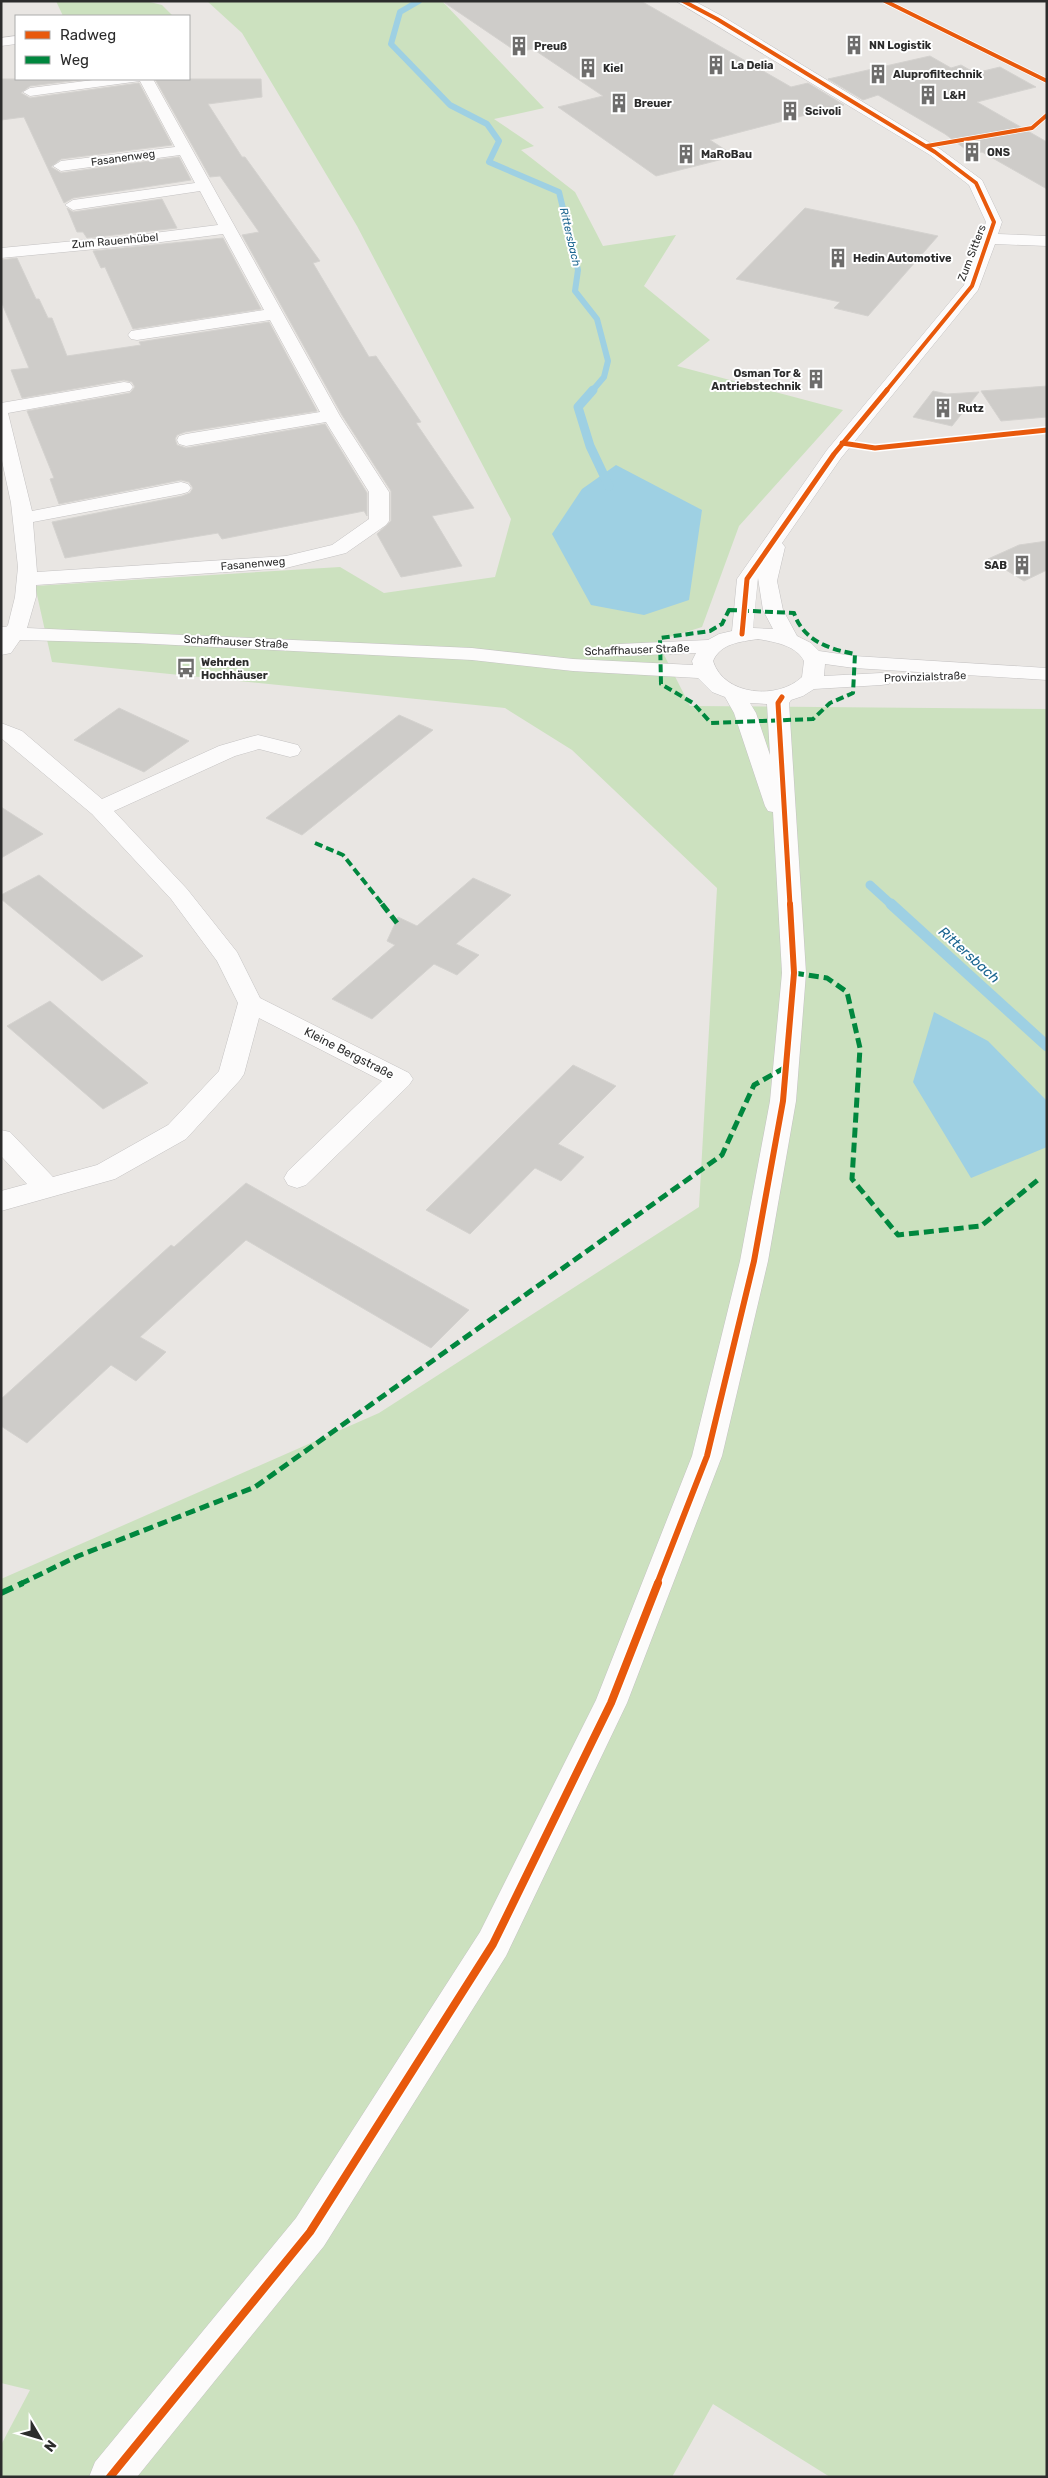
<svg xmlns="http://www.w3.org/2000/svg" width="1048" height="2478" viewBox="0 0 1048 2478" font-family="Rubik,sans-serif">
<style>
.green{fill:#cce1bf}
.water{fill:#9ed0e3}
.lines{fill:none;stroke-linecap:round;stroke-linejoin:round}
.stream-far2{stroke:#9ed0e3;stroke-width:6}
.stream-far1{stroke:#9ed0e3;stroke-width:9}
.stream{stroke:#9ed0e3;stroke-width:11}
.building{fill:#ceccc9;stroke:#d4d2cf}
.minor-casing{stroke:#c4c2c2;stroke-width:1}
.minor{fill:#fcfbfb;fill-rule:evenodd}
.quiet-far2{stroke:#00873e;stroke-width:4;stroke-dasharray:8 4;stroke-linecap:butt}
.quiet-far1{stroke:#00873e;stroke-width:5;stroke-dasharray:10 5;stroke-linecap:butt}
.quiet{stroke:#00873e;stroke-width:6;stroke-dasharray:13 6;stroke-linecap:butt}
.cycleway-far3-casing{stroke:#fff;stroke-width:5.5}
.cycleway-far2-casing{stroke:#fff;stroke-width:8}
.cycleway-far1-casing{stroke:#fff;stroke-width:9}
.cycleway-casing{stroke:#fff;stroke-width:11}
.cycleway-far3{stroke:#e8590c;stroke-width:4}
.cycleway-far2{stroke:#e8590c;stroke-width:5}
.cycleway-far1{stroke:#e8590c;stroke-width:6}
.cycleway{stroke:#e8590c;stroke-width:8}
.labels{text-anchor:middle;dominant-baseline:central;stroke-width:4;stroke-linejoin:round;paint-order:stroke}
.far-poi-label{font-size:11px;font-weight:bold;fill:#2c2c2c;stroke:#fff;text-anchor:start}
.far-street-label{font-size:11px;fill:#2c2c2c;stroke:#fff}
.far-water-label{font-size:11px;font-style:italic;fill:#1b6590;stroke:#fff}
.street-label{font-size:12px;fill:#2c2c2c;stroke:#fff}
.water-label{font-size:14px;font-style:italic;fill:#1b6590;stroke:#fff}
</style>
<rect width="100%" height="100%" fill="#e9e6e3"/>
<!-- green -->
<path class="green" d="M 56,1 L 146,1 L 162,5 L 173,16 L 63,16 Z
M 207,1 L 442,1 L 544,108 L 494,119 L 534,146 L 521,150 L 575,192 L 603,246 L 676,235 L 644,286 L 710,340 L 677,366 L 843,410 L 739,526 L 702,627 L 657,641 L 690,706 L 1047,709 L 1047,2477 L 830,2477 L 713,2404 L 672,2477 L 1,2477 L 1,2445 L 30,2390 L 1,2383 L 1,1579 L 379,1413 L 699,1207 L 717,888 L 572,750 L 505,708 L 52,662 L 35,586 L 340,567 L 384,593 L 495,577 L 511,519 L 357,226 L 242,33 Z"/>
<!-- water -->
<path class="water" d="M 616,465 L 702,510 L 689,600 L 644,615 L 591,605 L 552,534 L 582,489 Z
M 934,1012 L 988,1041 L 1047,1101 L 1047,1147 L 971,1178 L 913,1082 Z"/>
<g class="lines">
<!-- stream-far2 -->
<path class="stream-far2" d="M 419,1 L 400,12 L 391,44 L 450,105 L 487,124 L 499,141 L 489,162 L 559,192 L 578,270 L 575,291 L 597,319 L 608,361 L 604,377 L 592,391"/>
<!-- stream-far1 -->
<path class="stream-far1" d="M 593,390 L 578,407 L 590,446 L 609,486
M 870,885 L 892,905"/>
<!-- stream -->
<path class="stream" d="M 891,904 L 1047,1046"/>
</g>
<!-- building -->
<path class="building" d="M 442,1 L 641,1 L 791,87 L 808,83 L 844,105 L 710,140 L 735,156 L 656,176 L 558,107 L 603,96 L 533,49 L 517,52 Z
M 930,56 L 951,68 L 961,65 L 975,73 L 1000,67 L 1036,87 L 977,102 L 1047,142 L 1047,189 L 982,152 L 972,154 L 945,134 L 878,95 L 863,100 L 828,79 Z
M 1,79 L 88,79 L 30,86 L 21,93 L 30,98 L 139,83 L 172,145 L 61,159 L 51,167 L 61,173 L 179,157 L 191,180 L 73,198 L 64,203 L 24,117 L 1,120 Z
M 155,79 L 261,79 L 262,97 L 208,104 L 242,157 L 245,157 L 320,261 L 313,263 L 369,357 L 376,356 L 421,422 L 416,423 L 474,508 L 432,516 L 462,566 L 401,577 L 377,534 L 391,521 L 391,491 L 342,415 L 242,235 L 259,232 L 220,176 L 210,177 Z
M 162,199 L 177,228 L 87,238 L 83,232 L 77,232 L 67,208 L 73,212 Z
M 805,208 L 938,236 L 868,316 L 834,308 L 840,302 L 736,279 Z
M 223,238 L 261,309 L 133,329 L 105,267 L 101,268 L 93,251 Z
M 17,258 L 36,299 L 39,299 L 48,318 L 52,318 L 67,356 L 141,345 L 139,342 L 269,322 L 317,411 L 185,432 L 177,435 L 175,439 L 177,445 L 186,448 L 325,424 L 367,493 L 367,516 L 364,511 L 222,539 L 218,533 L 65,558 L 52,522 L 182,496 L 190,493 L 193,488 L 189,482 L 181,480 L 59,504 L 50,479 L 54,478 L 27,411 L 130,393 L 135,387 L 132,382 L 124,380 L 22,398 L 11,370 L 29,368 L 1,301 L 1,260 Z
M 1047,386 L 1047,417 L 1001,421 L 981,391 Z
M 933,391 L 947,394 L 979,392 L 952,426 L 913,417 Z
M 1047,541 L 1047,570 L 1024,581 L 988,559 L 1019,545 Z
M 119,708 L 166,730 L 189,741 L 144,772 L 74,740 Z
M 399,715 L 433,730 L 302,835 L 266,818 Z
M 1,807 L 43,834 L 1,858 Z
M 39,875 L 91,916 L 143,956 L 102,981 L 1,899 L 1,895 Z
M 473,878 L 511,895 L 456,944 L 479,955 L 457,975 L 434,964 L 372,1019 L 332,999 L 395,945 L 387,941 L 398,917 L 417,926 Z
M 50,1001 L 102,1045 L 148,1083 L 103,1109 L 7,1026 Z
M 573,1065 L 616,1086 L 558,1144 L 584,1157 L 561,1181 L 535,1168 L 470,1234 L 426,1210 Z
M 246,1183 L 469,1310 L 431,1348 L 246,1240 L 140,1337 L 166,1352 L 136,1381 L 111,1365 L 27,1443 L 1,1426 L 1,1399 L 171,1245 L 174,1247 Z"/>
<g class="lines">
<defs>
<path id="minor" d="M 676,1 L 694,1 L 722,16 L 940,149 L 982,180 L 1002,222 L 998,234 L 1047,236 L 1047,246 L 995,244 L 978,290 L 841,458 L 782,543 L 785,547 L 777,581 L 783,610 L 797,636 L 811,643 L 819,651 L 854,656 L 1047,668 L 1047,680 L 854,668 L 825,664 L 824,676 L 881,673 L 889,674 L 892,679 L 889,684 L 881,685 L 814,689 L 803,696 L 791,700 L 789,703 L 806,973 L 796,1101 L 768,1261 L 722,1456 L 627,1703 L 506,1956 L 324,2246 L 137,2477 L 89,2477 L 95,2462 L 296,2218 L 480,1932 L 596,1700 L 692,1456 L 740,1261 L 770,1101 L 782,973 L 773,812 L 768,811 L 765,806 L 734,713 L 725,697 L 712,692 L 698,678 L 573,671 L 472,660 L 135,643 L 20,640 L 11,653 L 1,655 L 1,627 L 6,627 L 8,625 L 15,597 L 18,567 L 11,503 L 1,456 L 1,403 L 124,382 L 130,383 L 133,387 L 130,391 L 124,392 L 8,413 L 32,511 L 181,482 L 188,484 L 191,488 L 188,492 L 181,494 L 33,522 L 37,572 L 286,556 L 332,545 L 369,519 L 369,492 L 326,422 L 186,446 L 179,444 L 177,440 L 179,436 L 186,434 L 320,412 L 270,320 L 137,340 L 131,339 L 128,335 L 131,331 L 137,330 L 264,310 L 223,234 L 138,245 L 1,258 L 1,248 L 138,235 L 218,225 L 200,191 L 73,210 L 65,205 L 73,200 L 195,183 L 180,155 L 61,171 L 53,166 L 61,161 L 175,147 L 140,81 L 30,96 L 23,92 L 30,88 L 101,79 L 153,79 L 340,416 L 389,492 L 389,521 L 386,525 L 346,553 L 286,568 L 36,585 L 36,597 L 27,628 L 472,648 L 573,659 L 693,665 L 692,661 L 696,653 L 619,656 L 612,654 L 609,650 L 612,646 L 619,644 L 708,640 L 719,634 L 732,631 L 737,579 L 827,450 L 964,285 L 986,222 L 969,185 L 930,155 ZM 758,578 L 763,610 L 773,629 L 753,628 ZM 758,639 C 774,642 796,645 804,661 L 802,677 C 778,700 724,696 713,661 C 721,643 740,642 758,639 ZM 750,703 L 767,704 L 770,755 L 756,713 Z
M 16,36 L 16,44 L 1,46 L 1,38 Z
M 1,723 L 22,731 L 102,799 L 219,746 L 250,737 L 258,735 L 298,745 L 301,750 L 298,755 L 290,757 L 259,749 L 235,756 L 114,811 L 187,889 L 237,952 L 260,998 L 409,1073 L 413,1079 L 409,1085 L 306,1185 L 297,1188 L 288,1185 L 284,1178 L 288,1171 L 382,1081 L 259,1018 L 244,1074 L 240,1080 L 186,1139 L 115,1179 L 1,1211 L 1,1191 L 27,1184 L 1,1156 L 1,1130 L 10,1132 L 53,1177 L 97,1165 L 168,1125 L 219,1071 L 238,1003 L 217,961 L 171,899 L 92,814 L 1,738 Z"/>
</defs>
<!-- minor casing -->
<use href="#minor" class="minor-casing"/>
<!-- minor -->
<use href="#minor" class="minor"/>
<!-- quiet-far2 -->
<path class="quiet-far2" d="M 729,610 L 794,613 C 803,640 828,649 855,654 L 853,693 L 830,703 L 813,719 L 711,723 L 693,703 L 661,684 L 660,638 L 710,631 L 722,624 Z
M 315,843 L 343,855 L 383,905"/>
<!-- quiet-far1 -->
<path class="quiet-far1" d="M 382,904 L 397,923
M 794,973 L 827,978 L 847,992 L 860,1048 L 852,1179 L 898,1235 L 981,1226 L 1039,1179
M 20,1584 L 78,1556 L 255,1487 L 722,1155 L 754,1085 L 786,1067"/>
<!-- quiet -->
<path class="quiet" d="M 1,1593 L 23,1583"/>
<defs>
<path id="cycleway-far3" d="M 683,1 L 717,19 L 935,152 L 976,183 L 994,222 L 972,286 L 886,391
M 885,1 L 1047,81
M 927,146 L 1032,128 L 1047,115"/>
<path id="cycleway-far2" d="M 842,443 L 875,448 L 1047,430
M 742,634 L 747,579 L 834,454 L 887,390
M 782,697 L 778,703 L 790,905"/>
<path id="cycleway-far1" d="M 657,1584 L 707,1456 L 754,1261 L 783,1101 L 794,973 L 790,904"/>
<path id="cycleway" d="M 110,2477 L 310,2232 L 493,1944 L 611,1703 L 658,1583"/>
</defs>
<!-- cycleway-far3 casing -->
<use href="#cycleway-far3" class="cycleway-far3-casing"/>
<!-- cycleway-far2 casing -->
<use href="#cycleway-far2" class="cycleway-far2-casing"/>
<!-- cycleway-far1 casing -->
<use href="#cycleway-far1" class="cycleway-far1-casing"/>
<!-- cycleway casing -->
<use href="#cycleway" class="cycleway-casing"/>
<!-- cycleway-far3 -->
<use href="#cycleway-far3" class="cycleway-far3"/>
<!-- cycleway-far2 -->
<use href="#cycleway-far2" class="cycleway-far2"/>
<!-- cycleway-far1 -->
<use href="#cycleway-far1" class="cycleway-far1"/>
<!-- cycleway -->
<use href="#cycleway" class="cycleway"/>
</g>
<!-- icons -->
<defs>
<symbol id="building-bare" viewBox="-9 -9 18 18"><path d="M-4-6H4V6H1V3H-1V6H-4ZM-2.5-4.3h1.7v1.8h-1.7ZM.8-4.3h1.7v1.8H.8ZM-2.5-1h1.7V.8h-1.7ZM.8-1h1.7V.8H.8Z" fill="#6e6d6c" stroke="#fff" stroke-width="2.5" paint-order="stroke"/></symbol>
<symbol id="bus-bare" viewBox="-9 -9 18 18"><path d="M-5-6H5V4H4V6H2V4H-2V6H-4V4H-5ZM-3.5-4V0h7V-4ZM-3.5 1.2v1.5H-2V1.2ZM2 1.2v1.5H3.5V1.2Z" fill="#6e6d6c" stroke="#fff" stroke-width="2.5" paint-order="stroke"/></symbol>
</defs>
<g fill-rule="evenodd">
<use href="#building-bare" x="840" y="31" width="28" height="28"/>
<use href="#building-bare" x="505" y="32" width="28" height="28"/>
<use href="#building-bare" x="702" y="51" width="28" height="28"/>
<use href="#building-bare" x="574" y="54" width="28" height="28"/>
<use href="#building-bare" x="864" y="60" width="28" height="28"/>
<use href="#building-bare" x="914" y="81" width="28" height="28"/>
<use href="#building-bare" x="605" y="89" width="28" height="28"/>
<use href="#building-bare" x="776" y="97" width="28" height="28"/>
<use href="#building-bare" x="958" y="138" width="28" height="28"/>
<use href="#building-bare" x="672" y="140" width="28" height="28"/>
<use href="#building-bare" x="824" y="244" width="28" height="28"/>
<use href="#building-bare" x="802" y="365" width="28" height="28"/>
<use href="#building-bare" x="929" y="394" width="28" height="28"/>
<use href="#building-bare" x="1008" y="551" width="28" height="28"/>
<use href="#bus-bare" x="172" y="654" width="28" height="28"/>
</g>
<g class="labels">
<!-- far-poi labels -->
<g class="far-poi-label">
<text x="869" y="45">NN Logistik</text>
<text x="534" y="46">Preuß</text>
<text x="731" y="65">La Delia</text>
<text x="603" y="68">Kiel</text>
<text x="893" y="74">Aluprofiltechnik</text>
<text x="943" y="95">L&amp;H</text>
<text x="634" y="103">Breuer</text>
<text x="805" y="111">Scivoli</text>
<text x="987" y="152">ONS</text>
<text x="701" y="154">MaRoBau</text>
<text x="853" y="258">Hedin Automotive</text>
<text x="801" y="373" text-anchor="end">Osman Tor &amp;<tspan x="801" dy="13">Antriebstechnik</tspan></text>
<text x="958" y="408">Rutz</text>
<text x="1007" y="565" text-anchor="end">SAB</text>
<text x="201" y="662">Wehrden<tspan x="201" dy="13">Hochhäuser</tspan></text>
</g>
<!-- far-street labels -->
<g class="far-street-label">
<text transform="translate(123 158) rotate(-8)">Fasanenweg</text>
<text transform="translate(115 241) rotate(-5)">Zum Rauenhübel</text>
<text transform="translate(972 253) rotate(-69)">Zum Sitters</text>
<text transform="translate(253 564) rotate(-5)">Fasanenweg</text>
<text transform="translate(236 642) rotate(3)">Schaffhauser Straße</text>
<text transform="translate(637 650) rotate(-2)">Schaffhauser Straße</text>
<text transform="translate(925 677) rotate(-2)">Provinzialstraße</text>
</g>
<!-- far-water labels -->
<g class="far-water-label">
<text transform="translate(570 237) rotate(77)">Rittersbach</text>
</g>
<!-- street labels -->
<g class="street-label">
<text transform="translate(349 1053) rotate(27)">Kleine Bergstraße</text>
</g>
<!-- water labels -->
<g class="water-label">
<text transform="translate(969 955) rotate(42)">Rittersbach</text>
</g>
</g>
<!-- border -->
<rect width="1048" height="2478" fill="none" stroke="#2c2c2c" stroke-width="5"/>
<!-- legend -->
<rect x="15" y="15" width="175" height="65" fill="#ffffff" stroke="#ababab"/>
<rect x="25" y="31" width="25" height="8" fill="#e8590c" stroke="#ababab"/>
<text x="60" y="40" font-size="15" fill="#2c2c2c">Radweg</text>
<rect x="25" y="56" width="25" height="8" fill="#00873e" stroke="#ababab"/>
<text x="60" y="65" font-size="15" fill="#2c2c2c">Weg</text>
<!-- north arrow -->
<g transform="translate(40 2438) rotate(128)" stroke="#ffffff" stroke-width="4" paint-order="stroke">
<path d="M0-4L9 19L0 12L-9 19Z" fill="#2c2c2c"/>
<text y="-8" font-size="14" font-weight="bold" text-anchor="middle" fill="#2c2c2c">N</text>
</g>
</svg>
